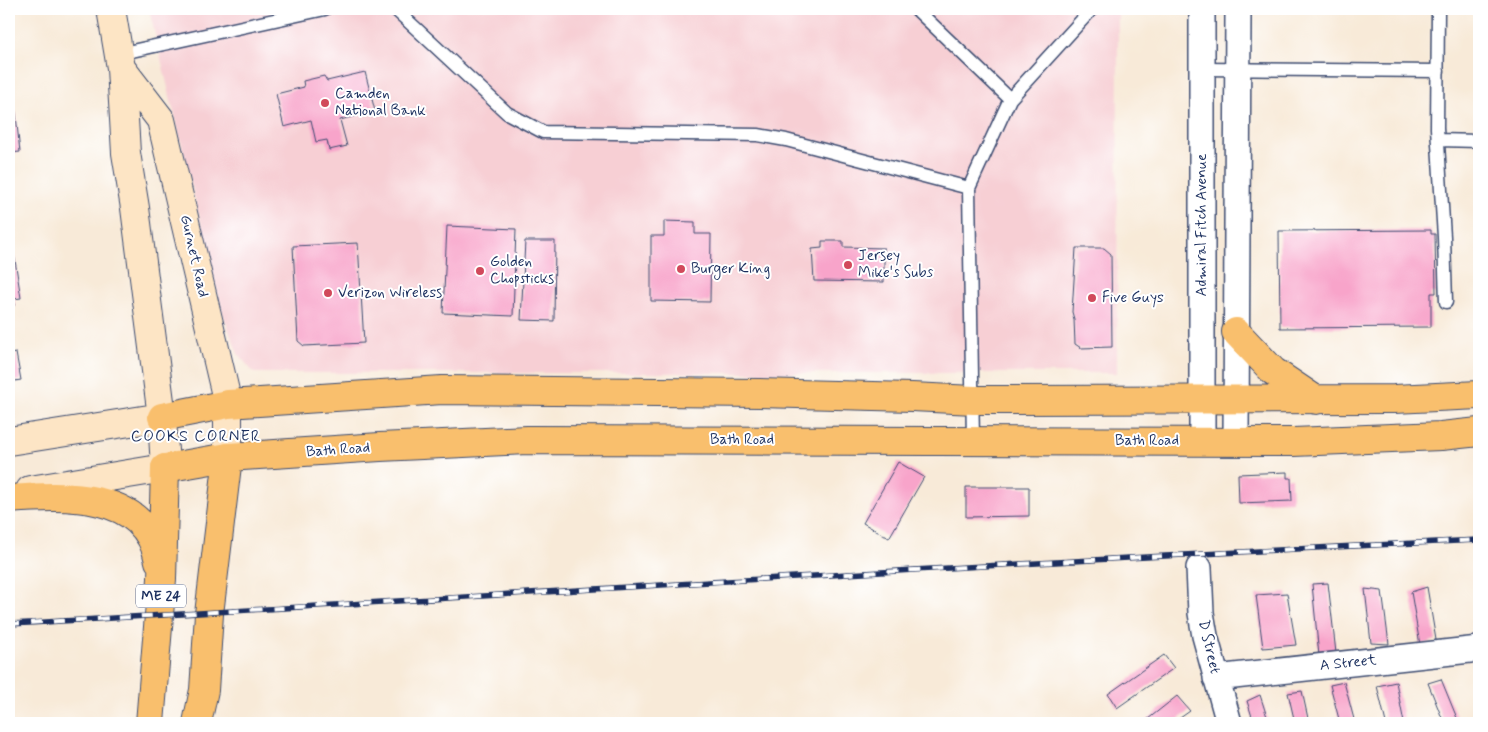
<svg xmlns="http://www.w3.org/2000/svg" width="1488" height="732" viewBox="0 0 1488 732" font-family="Mynerve,sans-serif">
<style>
.built{fill:#f7cfd4}
.building{fill:#f8a4ca}
.lines{fill:none;stroke-linecap:round;stroke-linejoin:round}
.service-casing{stroke:#3c4b70;stroke-width:15}
.minor-casing{stroke:#3c4b70;stroke-width:28}
.secondary-casing{stroke:#3c4b70;stroke-width:30}
.primary-casing{stroke:#3c4b70;stroke-width:30}
.motorway-casing{stroke:#3c4b70;stroke-width:30}
.service{stroke:#fff;stroke-width:12}
.minor{stroke:#fff;stroke-width:25}
.secondary{stroke:#fde5c5;stroke-width:28}
.primary{stroke:#f9bf6d;stroke-width:28}
.motorway{stroke:#f9bf6d;stroke-width:28}
.rail-casing{stroke:#1b2f5e;stroke-width:5.5}
.rail{stroke:#fff;stroke-width:4;stroke-dasharray:11;stroke-linecap:butt}
.poi-dot{fill:#d1495b;stroke:#fff;stroke-width:2}
.labels{text-anchor:middle;dominant-baseline:central;stroke-width:4;stroke-linejoin:round;paint-order:stroke}
.shield{fill:#fff;stroke:#5f6d8e;stroke-width:1}
.shield-label{font-size:14px;font-weight:bold;fill:#1b2f5e}
.poi-label{font-size:15px;fill:#1b2f5e;stroke:#fff;text-anchor:start}
.street-label{font-size:15px;fill:#1b2f5e;stroke:#fff}
.neighbourhood-label{font-size:16px;letter-spacing:1px;fill:#1b2f5e;stroke:#fff}
</style>
<rect width="100%" height="100%" fill="#fff"/>
<filter id="ink" filterUnits="userSpaceOnUse"><feTurbulence type="fractalNoise" baseFrequency=".02" numOctaves="2"/><feDisplacementMap in="SourceGraphic" scale="10" xChannelSelector="R" yChannelSelector="G"/><feConvolveMatrix kernelMatrix="1 2 1 2 8 2 1 2 1" color-interpolation-filters="sRGB"/></filter>
<filter id="wash" filterUnits="userSpaceOnUse"><feTurbulence type="fractalNoise" baseFrequency=".0096" numOctaves="4" result="noise"/><feDisplacementMap in="SourceGraphic" scale="20" xChannelSelector="R" yChannelSelector="G"/><feGaussianBlur stdDeviation="1.12" result="paint"/><feColorMatrix in="noise" values="0 0 0 0 0 0 0 0 0 0 0 0 0 0 0 0 0 1.4 0 .05"/><feComposite in="paint" operator="in"/></filter>
<g filter="url(#wash)">
<rect width="100%" height="100%" fill="#f8ead8"/>
<!-- built -->
<path class="built" d="M 149,9 L 1118,9 L 1117,373 L 254,373 L 238,354 L 222,312 Z"/>
<g id="blocks">
<!-- building -->
<path class="building" d="M 365,72 L 375,111 L 340,120 L 347,146 L 329,150 L 327,140 L 316,142 L 311,120 L 284,127 L 276,94 L 304,87 L 303,81 L 324,76 L 327,81 Z
M 15,106 L 20,152 L 9,153 L 9,107 Z
M 664,221 L 695,222 L 695,234 L 711,234 L 710,302 L 651,301 L 651,236 L 664,236 Z
M 447,226 L 516,229 L 513,316 L 443,313 Z
M 1431,230 L 1431,234 L 1435,234 L 1436,293 L 1431,293 L 1431,327 L 1280,328 L 1279,231 Z
M 525,241 L 555,241 L 554,321 L 521,320 Z
M 822,241 L 843,241 L 843,247 L 884,248 L 884,282 L 814,281 L 812,249 L 822,248 Z
M 358,243 L 364,343 L 304,346 L 298,341 L 293,246 Z
M 1076,248 L 1104,248 L 1111,254 L 1112,347 L 1081,348 L 1075,344 L 1074,319 L 1072,312 Z
M 9,254 L 14,254 L 21,298 L 14,299 L 15,305 L 9,306 Z
M 16,353 L 21,380 L 9,382 L 9,354 Z
M 898,462 L 924,477 L 889,538 L 863,523 Z
M 1287,472 L 1287,478 L 1291,478 L 1292,501 L 1239,503 L 1238,474 Z
M 966,487 L 1029,487 L 1029,516 L 966,517 Z
M 1328,583 L 1336,653 L 1319,656 L 1312,584 Z
M 1427,587 L 1436,640 L 1420,645 L 1411,592 Z
M 1365,589 L 1382,591 L 1389,644 L 1371,643 Z
M 1287,593 L 1296,645 L 1263,648 L 1256,595 Z
M 1164,655 L 1174,668 L 1117,708 L 1108,694 Z
M 1441,679 L 1459,723 L 1444,723 L 1428,683 Z
M 1344,682 L 1355,723 L 1340,723 L 1330,685 Z
M 1396,682 L 1404,723 L 1386,723 L 1377,686 Z
M 1302,691 L 1309,723 L 1295,723 L 1288,693 Z
M 1260,695 L 1269,723 L 1254,723 L 1247,701 Z
M 1177,696 L 1190,711 L 1173,723 L 1143,723 Z"/>
</g>
</g>
<g filter="url(#ink)">
<use href="#blocks" fill-opacity="0" stroke="#3c4b70" stroke-width="1"/>
<g class="lines">
<defs>
<path id="service" d="M 395,9 L 507,113 L 543,132 L 758,135 L 786,140 L 969,188
M 916,9 L 1010,99 L 1092,9
M 1438,9 L 1437,128 L 1444,237 L 1446,302
M 118,54 L 325,9
M 1202,69 L 1438,71
M 1438,140 L 1479,141
M 973,441 L 969,188 L 1010,99"/>
<path id="minor" d="M 1202,9 L 1202,441
M 1236,441 L 1238,9
M 1199,568 L 1201,613 L 1205,636 L 1229,723
M 1216,678 L 1479,649"/>
<path id="secondary" d="M 121,68 L 161,120 L 228,404 L 228,457
M 9,441 L 162,417
M 30,490 L 165,468 L 162,417 L 135,208 L 126,153 L 121,68 L 111,9"/>
<path id="primary" d="M 1236,332 L 1273,371 L 1316,400
M 162,417 L 228,404 L 442,390 L 759,393 L 912,397 L 974,400 L 1394,399 L 1479,395
M 165,468 L 228,457 L 380,447 L 527,440 L 1293,442 L 1441,436 L 1479,432"/>
<path id="motorway" d="M 9,499 C 64,495 146,490 159,561
M 150,723 L 162,579 L 165,468
M 197,723 L 204,690 L 209,614 L 228,457"/>
</defs>
<!-- service casing -->
<use href="#service" class="service-casing"/>
<!-- minor casing -->
<use href="#minor" class="minor-casing"/>
<!-- secondary casing -->
<use href="#secondary" class="secondary-casing"/>
<!-- primary casing -->
<use href="#primary" class="primary-casing"/>
<!-- motorway casing -->
<use href="#motorway" class="motorway-casing"/>
<!-- service -->
<use href="#service" class="service"/>
<!-- minor -->
<use href="#minor" class="minor"/>
<!-- secondary -->
<use href="#secondary" class="secondary"/>
<!-- primary -->
<use href="#primary" class="primary"/>
<!-- motorway -->
<use href="#motorway" class="motorway"/>
<defs>
<path id="rail" d="M 9,624 C 499,596 989,563 1479,540"/>
</defs>
<!-- rail casing -->
<use href="#rail" class="rail-casing"/>
<!-- rail -->
<use href="#rail" class="rail"/>
</g>
</g>
<!-- markers -->
<g class="poi-dot">
<circle cx="325" cy="103" r="5"/>
<circle cx="848" cy="265" r="5"/>
<circle cx="681" cy="269" r="5"/>
<circle cx="480" cy="271" r="5"/>
<circle cx="328" cy="293" r="5"/>
<circle cx="1092" cy="298" r="5"/>
</g>
<g class="labels">
<!-- shield labels -->
<rect class="shield" x="136" y="584.5" width="50" height="23" rx="4"/>
<g class="shield-label">
<text x="161" y="596">ME 24</text>
</g>
<!-- poi labels -->
<g class="poi-label">
<text x="335" y="94">Camden<tspan x="335" dy="17">National Bank</tspan></text>
<text x="858" y="256">Jersey<tspan x="858" dy="17">Mike's Subs</tspan></text>
<text x="490" y="262">Golden<tspan x="490" dy="17">Chopsticks</tspan></text>
<text x="691" y="269">Burger King</text>
<text x="338" y="293">Verizon Wireless</text>
<text x="1102" y="298">Five Guys</text>
</g>
<!-- street labels -->
<g class="street-label">
<text transform="translate(1202 225) rotate(-90)">Admiral Fitch Avenue</text>
<text transform="translate(194 256) rotate(77)">Gurnet Road</text>
<text x="742" y="440">Bath Road</text>
<text x="1147" y="441">Bath Road</text>
<text transform="translate(338 450) rotate(-4)">Bath Road</text>
<text transform="translate(1209 647) rotate(77)">D Street</text>
<text transform="translate(1348 663) rotate(-6)">A Street</text>
</g>
<!-- neighbourhood labels -->
<g class="neighbourhood-label">
<text x="196" y="436">COOKS CORNER</text>
</g>
</g>
<!-- margin -->
<rect width="1488" height="732" fill="none" stroke="#fff" stroke-width="30"/>
</svg>
